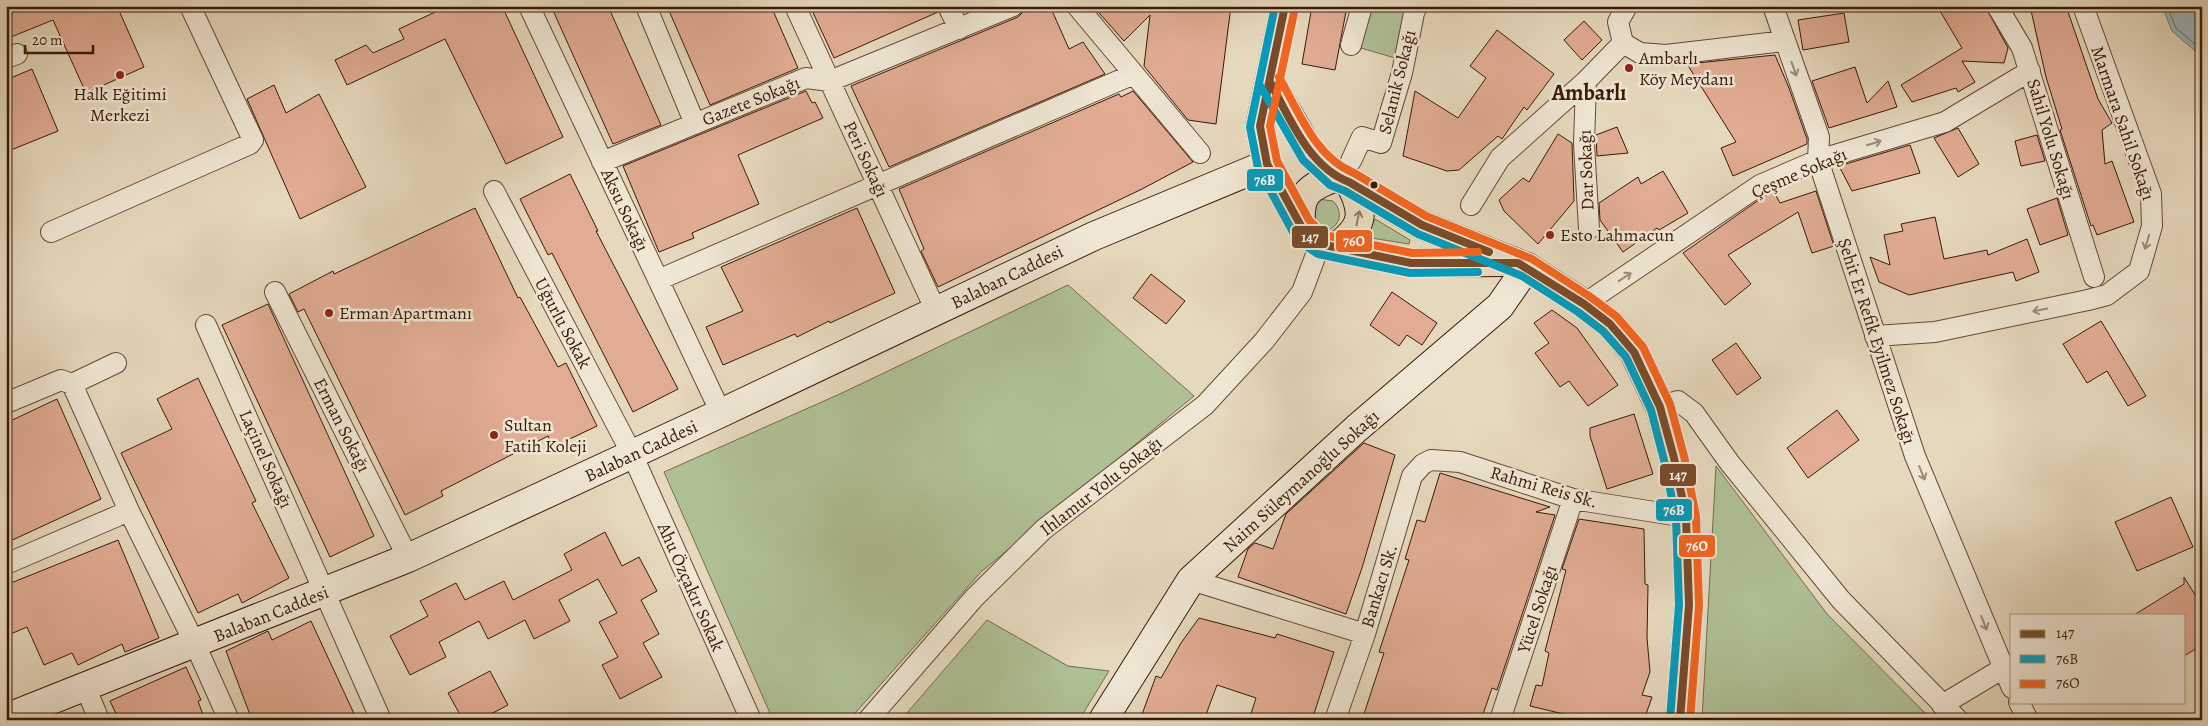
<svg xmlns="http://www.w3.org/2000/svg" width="2208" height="726" viewBox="0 0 2208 726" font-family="Alegreya,serif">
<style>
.green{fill:#afc095;stroke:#746c4e}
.water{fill:#9ab8bb;stroke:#747873}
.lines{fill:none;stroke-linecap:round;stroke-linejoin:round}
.shore{stroke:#6a6862;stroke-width:1}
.building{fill:#e1ac93;stroke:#3a1908}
.street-casing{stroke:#654935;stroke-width:22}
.secondary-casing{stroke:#3a1908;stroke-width:30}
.primary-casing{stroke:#3a1908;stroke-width:30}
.street{stroke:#efe6d4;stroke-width:20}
.secondary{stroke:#efe6d4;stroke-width:28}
.primary{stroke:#e6d8bd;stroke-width:28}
.bus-1-casing{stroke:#efe6d4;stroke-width:11}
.bus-2-casing{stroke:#efe6d4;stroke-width:11}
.bus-3-casing{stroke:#efe6d4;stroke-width:11}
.bus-1{stroke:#7a4b2a;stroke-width:8}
.bus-2{stroke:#069bba;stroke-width:8}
.bus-3{stroke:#f26522;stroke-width:8}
.oneway{stroke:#9e8a78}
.oneway2{stroke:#907862}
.poi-dot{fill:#8f2418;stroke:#efe6d4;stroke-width:2}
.bus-dot{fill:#3a1908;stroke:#efe6d4;stroke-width:2}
.labels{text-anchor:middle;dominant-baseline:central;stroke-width:5;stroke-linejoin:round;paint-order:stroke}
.poi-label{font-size:18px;fill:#3a1908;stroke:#efe6d4;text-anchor:start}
.street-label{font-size:18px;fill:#3a1908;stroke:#efe6d4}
.district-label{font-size:22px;font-weight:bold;fill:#3a1908;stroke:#efe6d4}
.line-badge{stroke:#efe6d4;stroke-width:2}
.badge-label{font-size:14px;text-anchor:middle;font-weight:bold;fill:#fff}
</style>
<rect width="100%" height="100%" fill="#e6d8bd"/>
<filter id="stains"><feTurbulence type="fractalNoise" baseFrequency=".004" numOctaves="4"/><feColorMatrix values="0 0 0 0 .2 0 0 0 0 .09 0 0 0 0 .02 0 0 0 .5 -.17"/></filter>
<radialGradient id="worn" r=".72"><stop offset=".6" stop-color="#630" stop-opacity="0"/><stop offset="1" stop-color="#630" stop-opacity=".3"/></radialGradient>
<!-- green -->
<path class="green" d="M 1362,6 L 1417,6 L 1405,61 L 1351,45 Z
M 1318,199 L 1333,201 C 1345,213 1339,230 1322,231 L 1308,211 Z
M 1375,219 L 1410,240 L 1409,244 L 1365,237 Z
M 1068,285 L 1194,396 L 981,572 L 849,720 L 773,720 L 664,472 L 842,393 Z
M 1716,466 L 1827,614 L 1932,720 L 1702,720 Z
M 987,620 L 1068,666 L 1109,671 L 1079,720 L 901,720 Z"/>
<!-- water -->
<path class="water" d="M 2162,6 L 2202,6 L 2202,57 L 2172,31 Z"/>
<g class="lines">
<!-- shore -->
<path class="shore" d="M 2167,6 L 2176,28 L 2202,50"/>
</g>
<!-- building -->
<path class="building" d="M 6,6 L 117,6 L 144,67 L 86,93 L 53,20 L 6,39 Z
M 448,6 L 502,6 L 563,137 L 506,164 L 445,39 L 347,85 L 335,60 L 366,45 L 373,53 L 404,39 L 399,29 Z
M 551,6 L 608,6 L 661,125 L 613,144 Z
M 667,6 L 771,6 L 798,68 L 710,105 Z
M 810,6 L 936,6 L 938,12 L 834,58 Z
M 1034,6 L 1050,6 L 1069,49 L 1083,42 L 1105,74 L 889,167 L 851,86 L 1018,17 L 1024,11 Z
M 1093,6 L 1231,6 L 1216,124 L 1188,120 L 1144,66 L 1150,15 L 1124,41 Z
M 1312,6 L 1347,6 L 1335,70 L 1302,64 Z
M 1937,6 L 1985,6 L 2008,48 L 2004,63 L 1962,61 L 1975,82 L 1958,92 L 1956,88 L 1912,102 L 1901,85 L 1962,48 Z
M 2030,6 L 2066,6 L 2098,99 L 2112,123 L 2102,130 L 2105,164 L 2112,161 L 2134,222 L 2097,235 L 2093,225 L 2091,226 L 2060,130 L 2062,129 L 2046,77 Z
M 1844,13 L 1849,42 L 1803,50 L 1798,20 Z
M 1584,21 L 1602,40 L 1582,60 L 1564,40 Z
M 1497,30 L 1554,74 L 1527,110 L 1524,107 L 1502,139 L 1498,136 L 1459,170 L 1447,171 L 1403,156 L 1415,91 L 1458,118 L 1486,78 L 1470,66 Z
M 1775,55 L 1789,88 L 1807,139 L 1807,144 L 1733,176 L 1721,148 L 1736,142 L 1687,64 Z
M 1855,67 L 1867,103 L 1888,81 L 1897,107 L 1829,128 L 1812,81 Z
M 32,69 L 58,131 L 6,152 L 6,80 Z
M 274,85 L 286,113 L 319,94 L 366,187 L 300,219 L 247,99 Z
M 806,91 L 812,103 L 815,102 L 823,118 L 738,155 L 759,204 L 692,233 L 694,238 L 659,252 L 623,166 Z
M 1133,91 L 1193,162 L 1142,189 L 938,287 L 921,251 L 924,249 L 899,189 L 1119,94 L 1121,97 Z
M 1617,127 L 1628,153 L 1597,156 L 1596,135 Z
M 1958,128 L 1979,164 L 1958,177 L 1934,138 Z
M 1558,134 L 1572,143 L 1574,201 L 1538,244 L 1504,211 L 1499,200 L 1523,178 L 1529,182 Z
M 2037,135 L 2045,161 L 2021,166 L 2015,141 Z
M 1910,145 L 1920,173 L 1852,191 L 1839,166 Z
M 1663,171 L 1688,213 L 1659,230 L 1657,228 L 1623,252 L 1600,220 L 1599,203 L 1638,177 L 1641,184 Z
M 570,174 L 598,231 L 596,231 L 678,389 L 633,412 L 552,253 L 548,255 L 520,199 Z
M 1816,191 L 1834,246 L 1812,253 L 1798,212 L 1728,255 L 1751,284 L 1725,305 L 1683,253 L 1766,195 L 1774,192 L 1780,203 Z
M 2057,198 L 2068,235 L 2040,245 L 2027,209 Z
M 475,208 L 518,298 L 520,297 L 558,367 L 566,363 L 597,426 L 553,447 L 548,436 L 441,491 L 443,496 L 405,515 L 304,309 L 298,312 L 289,294 L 333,271 L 334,274 Z
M 857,208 L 895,293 L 830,323 L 829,321 L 797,337 L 795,334 L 723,365 L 706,327 L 743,311 L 721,267 Z
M 1935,217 L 1944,259 L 1987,250 L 1988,255 L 2027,239 L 2039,272 L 2016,281 L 2013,272 L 1909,295 L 1879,282 L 1870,257 L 1890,265 L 1884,235 L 1903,231 L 1901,224 Z
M 1151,274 L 1185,301 L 1166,324 L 1133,298 Z
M 1392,292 L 1437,323 L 1422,345 L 1407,335 L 1399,346 L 1370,325 Z
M 268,304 L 374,536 L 330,557 L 222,325 Z
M 1552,310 L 1577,328 L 1618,385 L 1588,406 L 1569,381 L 1560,387 L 1535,353 L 1549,343 L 1534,323 Z
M 2101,321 L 2146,396 L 2128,406 L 2107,371 L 2087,383 L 2063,344 Z
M 1736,343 L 1761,378 L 1737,395 L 1712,360 Z
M 198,378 L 256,501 L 252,503 L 289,578 L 242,603 L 238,594 L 198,613 L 121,453 L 172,429 L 157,399 Z
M 57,399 L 101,499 L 6,543 L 6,423 Z
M 1837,410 L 1859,440 L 1808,478 L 1787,448 Z
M 1634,414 L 1653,474 L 1607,489 L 1590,436 L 1590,428 Z
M 1364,443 L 1395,455 L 1362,568 L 1346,614 L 1238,577 L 1248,549 L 1255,543 L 1273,549 L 1286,514 Z
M 1440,473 L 1550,507 L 1536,512 L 1555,515 L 1497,690 L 1492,688 L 1481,720 L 1362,720 L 1384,653 L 1379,652 L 1409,560 L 1405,559 L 1417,520 L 1425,522 Z
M 2171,497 L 2193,547 L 2137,571 L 2115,522 Z
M 1579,519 L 1644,529 L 1645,584 L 1648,585 L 1647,638 L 1650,672 L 1642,695 L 1652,697 L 1644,720 L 1603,720 L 1582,714 L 1576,717 L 1530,706 L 1536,685 L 1542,686 L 1549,653 L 1545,651 L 1566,570 L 1562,569 Z
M 605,532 L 622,566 L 639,557 L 657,591 L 641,600 L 659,634 L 643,643 L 662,677 L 620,699 L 602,665 L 618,657 L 599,622 L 617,613 L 598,579 L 559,600 L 570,621 L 534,639 L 525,620 L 488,639 L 479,621 L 439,642 L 446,657 L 410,675 L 390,636 L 428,616 L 420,601 L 456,583 L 465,600 L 504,581 L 513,600 L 572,570 L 564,554 Z
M 118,540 L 159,638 L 125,652 L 122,644 L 78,665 L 72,653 L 44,665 L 27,627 L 6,636 L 6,585 Z
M 2184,577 L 2202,606 L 2202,645 L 2184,656 L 2184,615 L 2134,615 L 2184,584 Z
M 1199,618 L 1275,638 L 1277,634 L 1334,652 L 1312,720 L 1249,720 L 1256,698 L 1217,685 L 1204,720 L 1140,720 L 1156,676 L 1161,678 L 1181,643 Z
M 311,621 L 357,720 L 252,720 L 226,651 L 268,631 L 272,640 Z
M 186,667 L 201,700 L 198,701 L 205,720 L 119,720 L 110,701 Z
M 490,671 L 508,705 L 491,714 L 494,720 L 463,720 L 448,693 Z"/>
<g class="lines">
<defs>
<path id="street" d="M 529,6 L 721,413
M 646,6 L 695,124
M 795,6 L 936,311
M 948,6 L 959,29
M 1077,6 L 1200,153
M 1773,6 L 1819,137 L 1818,160 L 1915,456 L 2012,688
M 1997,6 L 2022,48 L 2094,277
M 1623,43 L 1640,53 L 1666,55 L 1784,41
M 1623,43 L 1618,22 L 1627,6
M 1351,45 L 1362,6
M 6,58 L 17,54
M 1586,81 L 1584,144 L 1589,229
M 1351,161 L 1362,137 L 1381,143 L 1402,73 L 1414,13 L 1417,6
M 602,162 L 806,78 L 830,81 L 1013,6
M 494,191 L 632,454 L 751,720
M 1471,205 L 1500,158 L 1586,81 L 1623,43
M 51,232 L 250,144 L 253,140 L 190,6
M 658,280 L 1134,74
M 275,292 L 408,558
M 1584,304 L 1760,185 L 1818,160 L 1945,122 L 2030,71
M 206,325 L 381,720
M 1875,336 L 1935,332 L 2088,300 L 2107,295 L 2139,271 L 2152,226 L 2151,194 L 2083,6
M 72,384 L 129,511 L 195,644 L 229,720
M 72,384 L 116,363
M 6,403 L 61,380 L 72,384
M 1660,407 L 1678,401 L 1694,413 L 1729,462 L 1841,600 L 1958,720
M 6,564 L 129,511
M 1191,580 L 1365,634
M 85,686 L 99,720
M 2019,702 L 2028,720
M 1942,705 L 2002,669
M 868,720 L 974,598 L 1044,529 L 1205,405 L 1264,341 L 1302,292 L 1320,244
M 1335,720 L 1365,634 L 1412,476 L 1423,464 L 1431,460 L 1460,462 L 1573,499 L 1686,517
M 1500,720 L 1573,499"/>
<path id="secondary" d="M 6,718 L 408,558 L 721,413 L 1094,236 L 1267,164
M 1103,720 L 1191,580 L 1357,428 L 1500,306 L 1527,267"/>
<path id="primary" d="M 1285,6 L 1260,126 L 1267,164 L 1301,226 L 1310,237 L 1320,244 L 1411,263 L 1502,262
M 1270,82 L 1311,154 L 1336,177 L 1349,182 L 1422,225 L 1527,267 L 1584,304 L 1610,324 L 1634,352 L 1660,407 L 1674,458 L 1686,517 L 1689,605 L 1680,720
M 1301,226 C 1299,194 1307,188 1336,177
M 1336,247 C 1365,226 1365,212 1349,182"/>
</defs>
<!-- street casing -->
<use href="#street" class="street-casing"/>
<!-- secondary casing -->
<use href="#secondary" class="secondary-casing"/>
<!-- primary casing -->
<use href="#primary" class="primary-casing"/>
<!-- street -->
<use href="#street" class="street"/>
<!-- secondary -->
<use href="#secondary" class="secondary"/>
<!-- primary -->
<use href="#primary" class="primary"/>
<defs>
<path id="bus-1" d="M 1285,6 L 1260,126 L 1267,164 L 1301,226 L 1310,237 L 1320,244 L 1411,263 L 1518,263 L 1584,304 L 1610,324 L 1634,352 L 1660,407 L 1674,458 L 1686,517 L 1689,605 L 1680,720
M 1270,82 C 1290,118 1308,166 1349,182 L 1422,225 L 1489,252"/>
<path id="bus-2" d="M 1275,6 L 1250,127 L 1258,168 L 1293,232 L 1304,245 L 1318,254 L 1410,273 L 1478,272
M 1261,87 L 1303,160 L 1330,185 L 1345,191 L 1418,234 L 1522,276 L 1578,312 L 1603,331 L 1626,357 L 1651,410 L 1664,460 L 1676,518 L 1679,605 L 1670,719"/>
<path id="bus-3" d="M 1295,8 L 1270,126 L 1277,161 L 1309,220 L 1324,235 L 1412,253 L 1478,252
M 1279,77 C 1299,112 1315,157 1354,173 L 1426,216 L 1532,259 L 1589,296 L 1616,316 L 1643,347 L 1670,404 L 1684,456 L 1696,516 L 1699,606 L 1690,720"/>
</defs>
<!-- bus-1 casing -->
<use href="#bus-1" class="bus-1-casing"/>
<!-- bus-2 casing -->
<use href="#bus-2" class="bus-2-casing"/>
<!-- bus-3 casing -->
<use href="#bus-3" class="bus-3-casing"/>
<!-- bus-1 -->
<use href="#bus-1" class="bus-1"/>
<!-- bus-2 -->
<use href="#bus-2" class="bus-2"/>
<!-- bus-3 -->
<use href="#bus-3" class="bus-3"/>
</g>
<!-- one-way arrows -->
<defs><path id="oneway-shaft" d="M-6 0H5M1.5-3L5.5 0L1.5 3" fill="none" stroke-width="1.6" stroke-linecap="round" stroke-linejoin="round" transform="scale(1.25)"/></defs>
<g class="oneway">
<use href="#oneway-shaft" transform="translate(1794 69) rotate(70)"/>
<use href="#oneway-shaft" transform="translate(1874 143) rotate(-17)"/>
<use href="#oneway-shaft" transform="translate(2147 242) rotate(107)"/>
<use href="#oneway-shaft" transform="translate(1625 277) rotate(-34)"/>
<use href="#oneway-shaft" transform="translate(2040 310) rotate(168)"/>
<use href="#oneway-shaft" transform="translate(1922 473) rotate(68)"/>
<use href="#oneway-shaft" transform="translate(1984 623) rotate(68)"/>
</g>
<use class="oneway2" href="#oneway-shaft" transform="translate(1358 218) rotate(-78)"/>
<!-- markers -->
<g class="poi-dot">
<circle cx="1629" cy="68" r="5"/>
<circle cx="120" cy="75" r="5"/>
<circle cx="1550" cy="235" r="5"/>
<circle cx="329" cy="313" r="5"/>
<circle cx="494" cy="435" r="5"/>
</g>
<circle class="bus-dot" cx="1374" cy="185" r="4.5"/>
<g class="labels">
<!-- poi labels -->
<g class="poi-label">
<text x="1639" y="58">Ambarlı<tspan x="1639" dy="21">Köy Meydanı</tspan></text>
<text x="120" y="94" text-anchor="middle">Halk Eğitimi<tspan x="120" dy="21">Merkezi</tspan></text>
<text x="1560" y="235">Esto Lahmacun</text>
<text x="339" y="313">Erman Apartmanı</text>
<text x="504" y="425">Sultan<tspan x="504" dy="21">Fatih Koleji</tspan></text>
</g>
<!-- street labels -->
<g class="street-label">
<text transform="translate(1397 82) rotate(-76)">Selanik Sokağı</text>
<text transform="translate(751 101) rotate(-22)">Gazete Sokağı</text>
<text transform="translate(2123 123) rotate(71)">Marmara Sahil Sokağı</text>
<text transform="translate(2051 139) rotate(73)">Sahil Yolu Sokağı</text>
<text transform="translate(866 159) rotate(65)">Peri Sokağı</text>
<text transform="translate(1586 170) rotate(-92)">Dar Sokağı</text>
<text transform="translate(1799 173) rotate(-23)">Çeşme Sokağı</text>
<text transform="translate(625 210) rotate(65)">Aksu Sokağı</text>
<text transform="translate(1007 277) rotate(-26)">Balaban Caddesi</text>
<text transform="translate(563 323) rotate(62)">Uğurlu Sokak</text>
<text transform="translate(1877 341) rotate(72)">Şehit Er Refik Eyilmez Sokağı</text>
<text transform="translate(342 425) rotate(63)">Erman Sokağı</text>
<text transform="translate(641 451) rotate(-25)">Balaban Caddesi</text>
<text transform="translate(266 459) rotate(66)">Laçinel Sokağı</text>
<text transform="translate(1301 481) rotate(-42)">Naim Süleymanoğlu Sokağı</text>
<text transform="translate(1101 486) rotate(-38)">Ihlamur Yolu Sokağı</text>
<text transform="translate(1544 487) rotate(16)">Rahmi Reis Sk.</text>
<text transform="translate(1379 586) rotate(-73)">Bankacı Sk.</text>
<text transform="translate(691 587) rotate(66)">Ahu Özçakır Sokak</text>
<text transform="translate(1537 609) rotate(-72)">Yücel Sokağı</text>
<text transform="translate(271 614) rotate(-22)">Balaban Caddesi</text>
</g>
<!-- district labels -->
<g class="district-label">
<text x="1589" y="93">Ambarlı</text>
</g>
</g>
<g class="line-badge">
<rect x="1246" y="168" width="38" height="24" rx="5" fill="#069bba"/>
<rect x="1291" y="225" width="38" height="24" rx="5" fill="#7a4b2a"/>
<rect x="1335" y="229" width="38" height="24" rx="5" fill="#f26522"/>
<rect x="1659" y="463" width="38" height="24" rx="5" fill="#7a4b2a"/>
<rect x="1655" y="498" width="38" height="24" rx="5" fill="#069bba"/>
<rect x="1678" y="534" width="38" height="24" rx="5" fill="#f26522"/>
</g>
<g class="badge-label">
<text x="1265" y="185">76B</text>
<text x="1310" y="242">147</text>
<text x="1354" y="246">76O</text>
<text x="1678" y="480">147</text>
<text x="1674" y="515">76B</text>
<text x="1697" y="551">76O</text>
</g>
<!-- margin -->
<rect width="2208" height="726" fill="none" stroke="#e6d8bd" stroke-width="25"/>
<rect x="8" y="8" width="2193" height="711" fill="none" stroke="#3a1908" stroke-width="2.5"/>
<rect x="12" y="12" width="2183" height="701" fill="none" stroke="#3a1908"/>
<!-- legend -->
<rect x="2010" y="614" width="175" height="90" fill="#efe6d4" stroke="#a79482"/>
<rect x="2020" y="630" width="25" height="8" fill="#7a4b2a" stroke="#a79482"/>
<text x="2056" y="638" font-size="15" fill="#3a1908">147</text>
<rect x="2020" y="655" width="25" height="8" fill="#069bba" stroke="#a79482"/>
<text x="2056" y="664" font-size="15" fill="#3a1908">76B</text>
<rect x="2020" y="680" width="25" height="8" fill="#f26522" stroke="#a79482"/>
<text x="2056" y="688" font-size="15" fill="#3a1908">76O</text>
<!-- scale -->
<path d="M25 45v8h68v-8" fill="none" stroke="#3a1908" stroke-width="2.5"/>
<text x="32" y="45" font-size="15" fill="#3a1908" stroke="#efe6d4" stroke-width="4" paint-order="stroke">20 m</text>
<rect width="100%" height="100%" filter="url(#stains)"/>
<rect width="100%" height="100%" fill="url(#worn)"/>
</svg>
